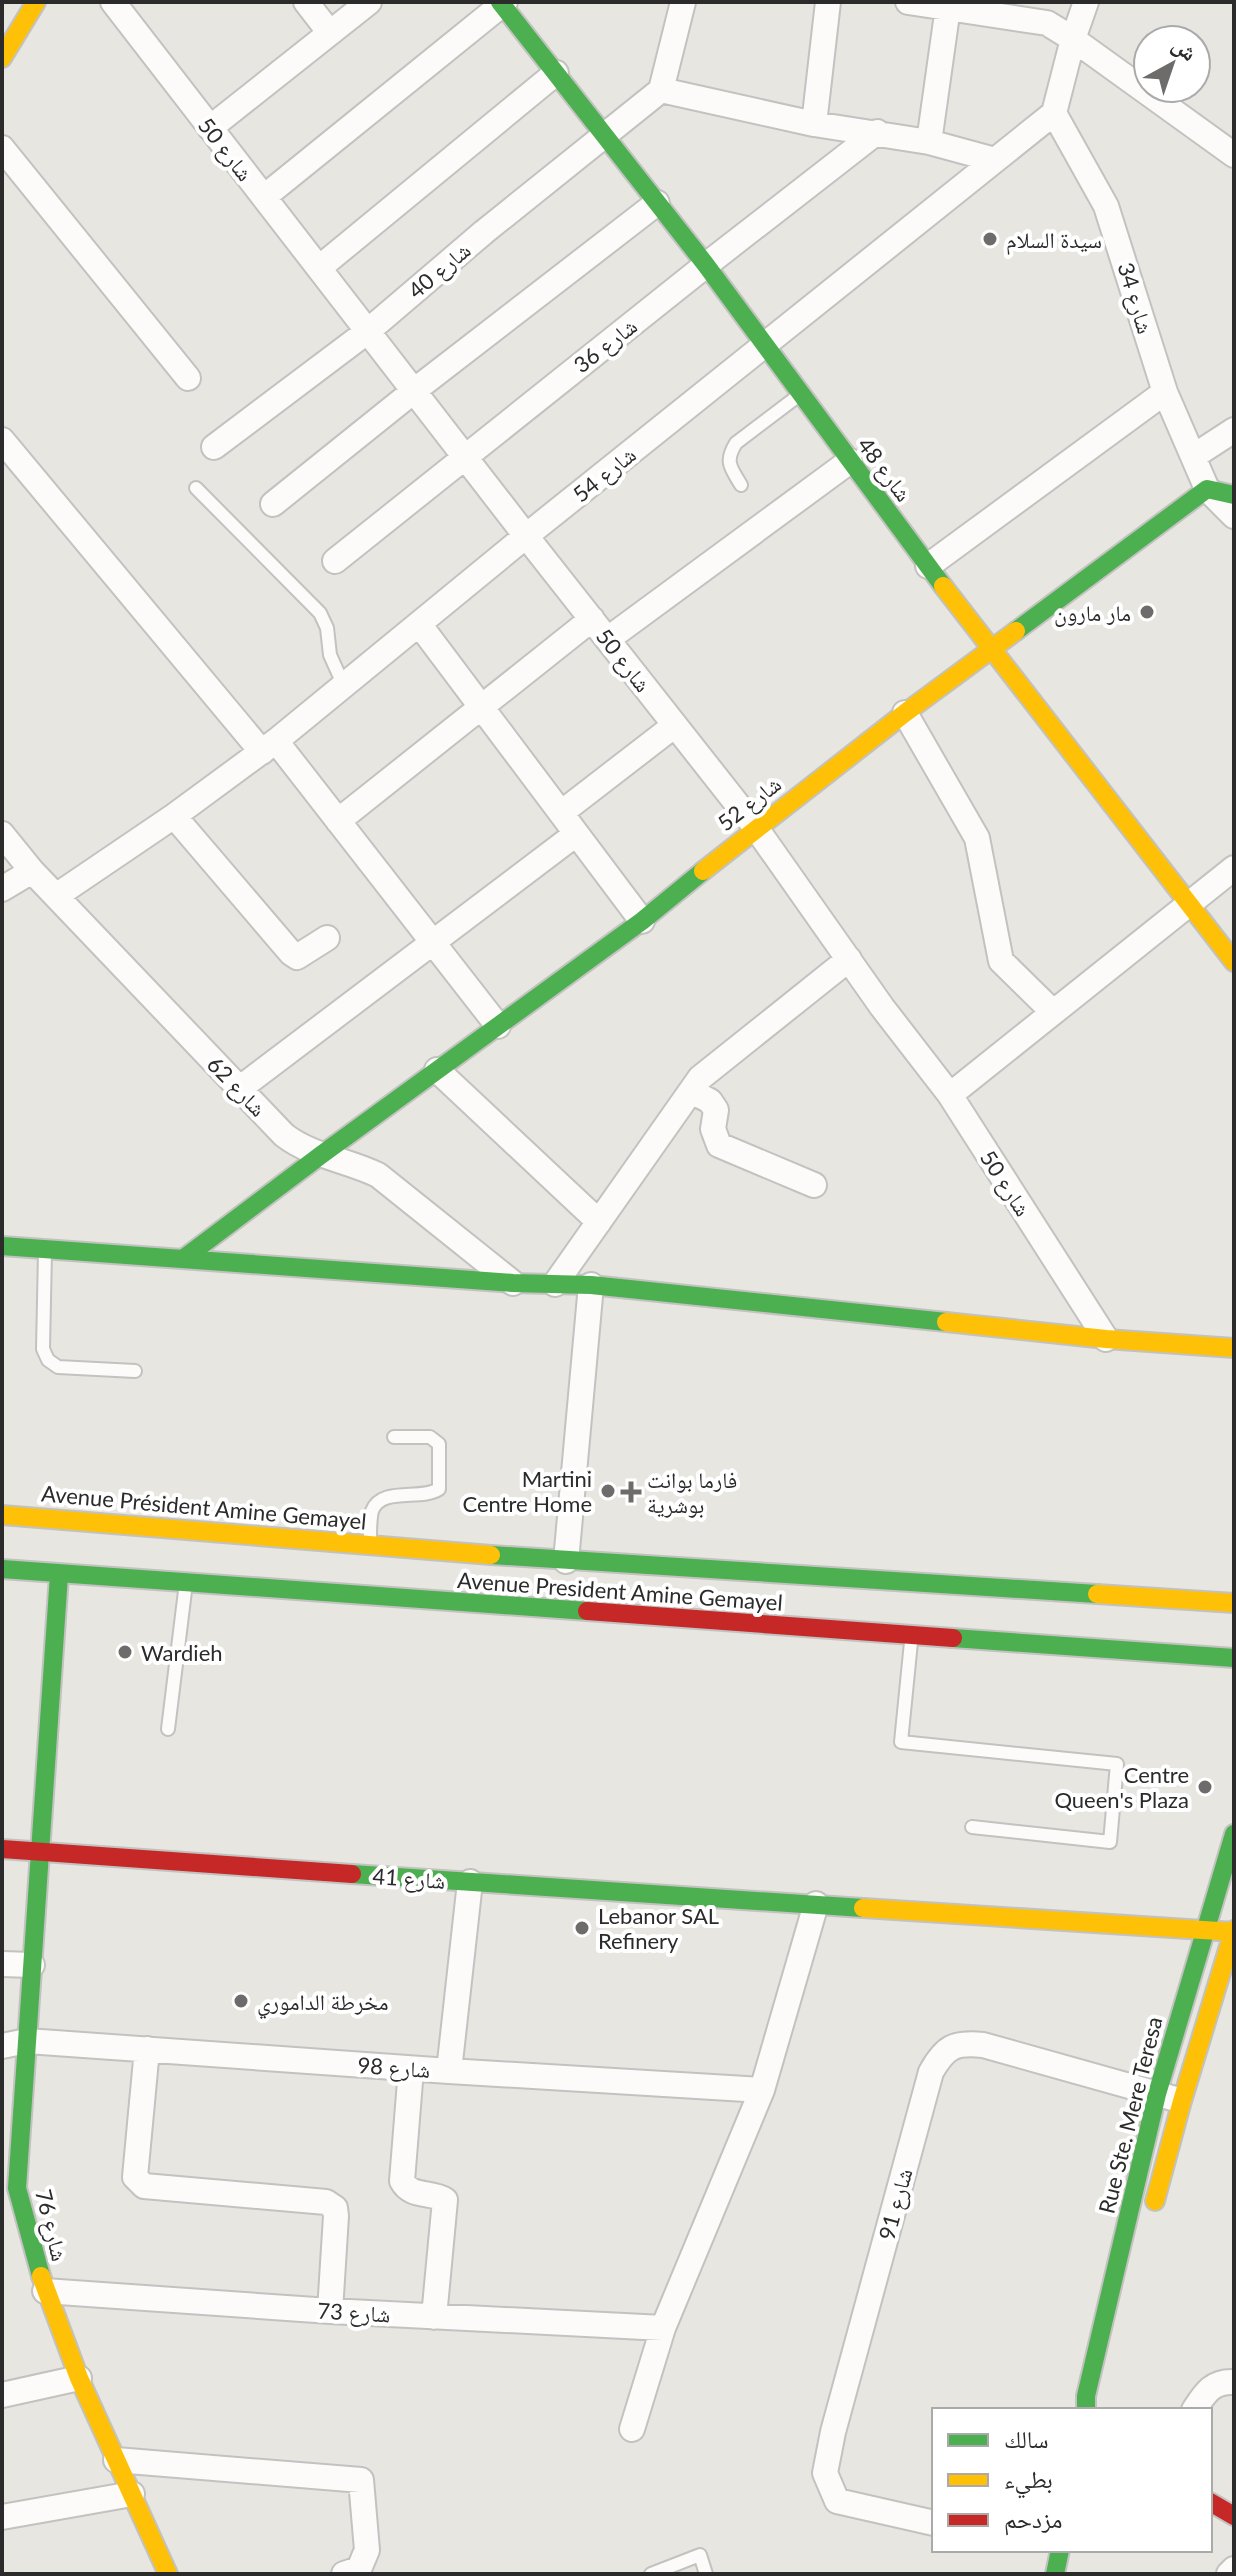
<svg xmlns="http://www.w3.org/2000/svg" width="1236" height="2576" viewBox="0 0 1236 2576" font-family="Lato,'Noto Naskh Arabic',sans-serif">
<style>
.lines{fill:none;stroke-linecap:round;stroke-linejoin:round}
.lane-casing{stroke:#c2c2c1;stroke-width:16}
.street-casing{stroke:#c2c2c1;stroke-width:28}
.fast-casing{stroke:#c2c2c1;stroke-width:22}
.slow-casing{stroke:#c2c2c1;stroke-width:22}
.jam-casing{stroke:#c2c2c1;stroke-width:22}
.lane{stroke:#fcfbfa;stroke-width:12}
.street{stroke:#fcfbfa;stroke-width:24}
.fast{stroke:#4caf50;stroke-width:18}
.slow{stroke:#ffc107;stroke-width:18}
.jam{stroke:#c62828;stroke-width:18}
.poi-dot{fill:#6d6c6b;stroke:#fff;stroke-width:3}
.labels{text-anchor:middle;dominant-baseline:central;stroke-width:8;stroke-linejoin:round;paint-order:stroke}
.street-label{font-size:22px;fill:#2b2b2b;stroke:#fff}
.poi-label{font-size:22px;fill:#2b2b2b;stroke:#fff;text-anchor:start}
</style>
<rect width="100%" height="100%" fill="#e8e6e1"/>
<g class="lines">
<defs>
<path id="lane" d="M 741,485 C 731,468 724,462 736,443 L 798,396
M 196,488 L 320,613 L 327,628 L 330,655 L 344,686
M 45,1252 L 43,1349 L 48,1360 L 58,1367 L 135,1371
M 370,1538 C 370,1530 370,1519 372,1511 C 381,1486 421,1501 439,1489 L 439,1444 L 430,1437 L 394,1437
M 911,1642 L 901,1742 L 1117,1764 L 1110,1842 L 972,1827
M 168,1729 L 185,1591
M 651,2574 L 700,2555 L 706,2574"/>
<path id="street" d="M 113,2 L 526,536 L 756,828 L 882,1007 L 950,1095 L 1106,1339
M 306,2 L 330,33
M 908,2 L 1047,23 L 1073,39 L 1234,155
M 661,90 L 814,124 L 929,142 L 995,160
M 661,90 L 683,2
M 1054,113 L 1106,206 L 1165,392 L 1207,489 L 1234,516
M 814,124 L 828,2
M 210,128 L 369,2
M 929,142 L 948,7
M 2,148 L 188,378
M 264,197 L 505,2
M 319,268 L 556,73
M 2,440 L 262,752
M 214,447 L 368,331 L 484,232 L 661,90
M 1194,456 L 1234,430
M 273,504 L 415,390 L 657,203
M 335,561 L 706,265 L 877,132
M 928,566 L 1165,392
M 419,624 L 642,921
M 608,639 L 850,461
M 905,713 L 977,838 L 1001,961 L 1053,1012
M 276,741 L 498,1026
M 561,813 L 675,725
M 174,816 L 291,953 L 297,957 L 327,938
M 338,821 L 592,619
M 2,834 L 32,871 L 284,1135 C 311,1156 347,1160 378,1175 L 513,1283
M 2,889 L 32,871
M 56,896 L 174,816 L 276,741 L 526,536 L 1054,113 L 1073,39 L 1086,2
M 437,1070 L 599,1222
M 239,1089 L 576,834
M 691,1091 L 710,1101 L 716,1110 L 713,1129 L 719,1145 L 814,1185
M 950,1095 L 1234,868
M 555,1284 L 700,1078 L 849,959
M 566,1561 L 591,1285
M 2,1964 L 32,1965
M 2,2046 L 27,2041 L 449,2071 L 762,2090
M 147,2049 L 135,2177 L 144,2186 L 326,2202 L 335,2208 L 336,2216 L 330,2311
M 411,2069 L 402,2181 C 411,2198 431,2191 445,2200 L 434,2317
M 449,2071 L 470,1882
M 45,2291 L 330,2311 L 663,2328
M 2,2395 L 79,2378
M 1194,2410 C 1205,2393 1212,2381 1234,2382
M 632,2429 L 663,2328 L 762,2090 L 816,1904
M 116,2460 L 361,2480 L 367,2550 L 359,2569 L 344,2574
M 2,2517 L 132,2494
M 934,2523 L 837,2501 L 825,2473 L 833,2432 L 931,2072 C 945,2047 954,2042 983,2045 L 1172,2098
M 1229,2574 L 1234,2569"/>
<path id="fast" d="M 500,2 L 706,265 L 943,586
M 1016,631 L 1207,489 L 1234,495
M 2,1246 L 513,1283 L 591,1285 L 946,1322
M 183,1259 L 321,1155 L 642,921 L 703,871
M 491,1555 L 1097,1594
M 2,1569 L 587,1611
M 953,1638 L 1234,1658
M 352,1874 L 863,1908
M 41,2276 L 17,2188 L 59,1575
M 1086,2410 L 1086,2396 L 1157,2094 L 1234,1834
M 1055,2574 L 1060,2550"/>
<path id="slow" d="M 2,58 L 36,2
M 943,586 L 1234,962
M 703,871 L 905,713 L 1016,631
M 946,1322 L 1106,1339 L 1234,1348
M 2,1515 L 491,1555
M 1097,1594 L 1234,1603
M 863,1908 L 1234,1932
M 1155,2201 L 1182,2101 L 1234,1930
M 41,2276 L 79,2378 L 168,2574"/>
<path id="jam" d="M 587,1611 L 953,1638
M 2,1849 L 352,1874
M 1210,2502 L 1234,2516"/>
</defs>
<!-- lane casing -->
<use href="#lane" class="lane-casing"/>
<!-- street casing -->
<use href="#street" class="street-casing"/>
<!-- fast casing -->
<use href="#fast" class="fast-casing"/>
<!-- slow casing -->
<use href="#slow" class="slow-casing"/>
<!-- jam casing -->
<use href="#jam" class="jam-casing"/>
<!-- lane -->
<use href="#lane" class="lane"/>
<!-- street -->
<use href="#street" class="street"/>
<!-- fast -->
<use href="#fast" class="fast"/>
<!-- slow -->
<use href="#slow" class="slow"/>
<!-- jam -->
<use href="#jam" class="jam"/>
</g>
<!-- markers -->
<g class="poi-dot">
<circle cx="990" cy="239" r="8"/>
<circle cx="1147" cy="612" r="8"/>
<circle cx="608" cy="1491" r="8"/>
<path d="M627 1480h8v8h8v8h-8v8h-8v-8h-8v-8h8z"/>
<circle cx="125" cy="1652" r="8"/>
<circle cx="1205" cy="1787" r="8"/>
<circle cx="582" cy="1928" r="8"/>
<circle cx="241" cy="2001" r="8"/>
</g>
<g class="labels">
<!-- street labels -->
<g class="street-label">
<text transform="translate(226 149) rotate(52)">شارع 50</text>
<text transform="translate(439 270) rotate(-40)">شارع 40</text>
<text transform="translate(1136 298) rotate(73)">شارع 34</text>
<text transform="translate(605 345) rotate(-38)">شارع 36</text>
<text transform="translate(885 469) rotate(53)">شارع 48</text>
<text transform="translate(604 474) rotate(-39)">شارع 54</text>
<text transform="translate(624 660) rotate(52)">شارع 50</text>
<text transform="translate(749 803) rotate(-38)">شارع 52</text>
<text transform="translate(237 1086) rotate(46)">شارع 62</text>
<text transform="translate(1006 1183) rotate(57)">شارع 50</text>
<text transform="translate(204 1507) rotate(5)">Avenue Président Amine Gemayel</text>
<text transform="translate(620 1591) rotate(4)">Avenue President Amine Gemayel</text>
<text transform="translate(409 1878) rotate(4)">شارع 41</text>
<text transform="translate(394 2067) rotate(4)">شارع 98</text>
<text transform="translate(1130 2115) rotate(-76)">Rue Ste. Mere Teresa</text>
<text transform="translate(895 2204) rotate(-75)">شارع 91</text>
<text transform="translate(52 2225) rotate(76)">شارع 76</text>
<text transform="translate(354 2312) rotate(3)">شارع 73</text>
</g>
<!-- poi labels -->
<g class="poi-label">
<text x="1006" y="239">سيدة السلام</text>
<text x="1131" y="612" text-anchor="end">مار مارون</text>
<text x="592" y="1478" text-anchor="end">Martini<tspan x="592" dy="25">Centre Home</tspan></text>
<text x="647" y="1479">فارما بوانت<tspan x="647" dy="25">بوشرية</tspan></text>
<text x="141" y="1652">Wardieh</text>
<text x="1189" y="1774" text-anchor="end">Centre<tspan x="1189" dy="25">Queen's Plaza</tspan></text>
<text x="598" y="1915">Lebanor SAL<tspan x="598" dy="25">Refinery</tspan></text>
<text x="257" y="2001">مخرطة الداموري</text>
</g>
</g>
<!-- border -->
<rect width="1236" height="2576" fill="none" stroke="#2b2b2b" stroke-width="8"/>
<!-- legend -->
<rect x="932" y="2408" width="280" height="144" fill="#ffffff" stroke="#aaaaaa" stroke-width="2"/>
<rect x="948" y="2434" width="40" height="12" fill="#4caf50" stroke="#aaaaaa" stroke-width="2"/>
<text x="1004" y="2448" font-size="24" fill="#2b2b2b">سالك</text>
<rect x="948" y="2474" width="40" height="12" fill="#ffc107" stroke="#aaaaaa" stroke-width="2"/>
<text x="1004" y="2488" font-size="24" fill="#2b2b2b">بطيء</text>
<rect x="948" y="2514" width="40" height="12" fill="#c62828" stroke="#aaaaaa" stroke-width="2"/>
<text x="1004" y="2528" font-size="24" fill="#2b2b2b">مزدحم</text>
<!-- north arrow -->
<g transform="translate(1172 64) rotate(40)"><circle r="38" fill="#ffffff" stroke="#aaaaaa" stroke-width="2"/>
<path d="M0-6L14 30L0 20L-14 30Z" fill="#6d6c6b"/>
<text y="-12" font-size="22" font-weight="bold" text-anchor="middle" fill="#2b2b2b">ش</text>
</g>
</svg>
